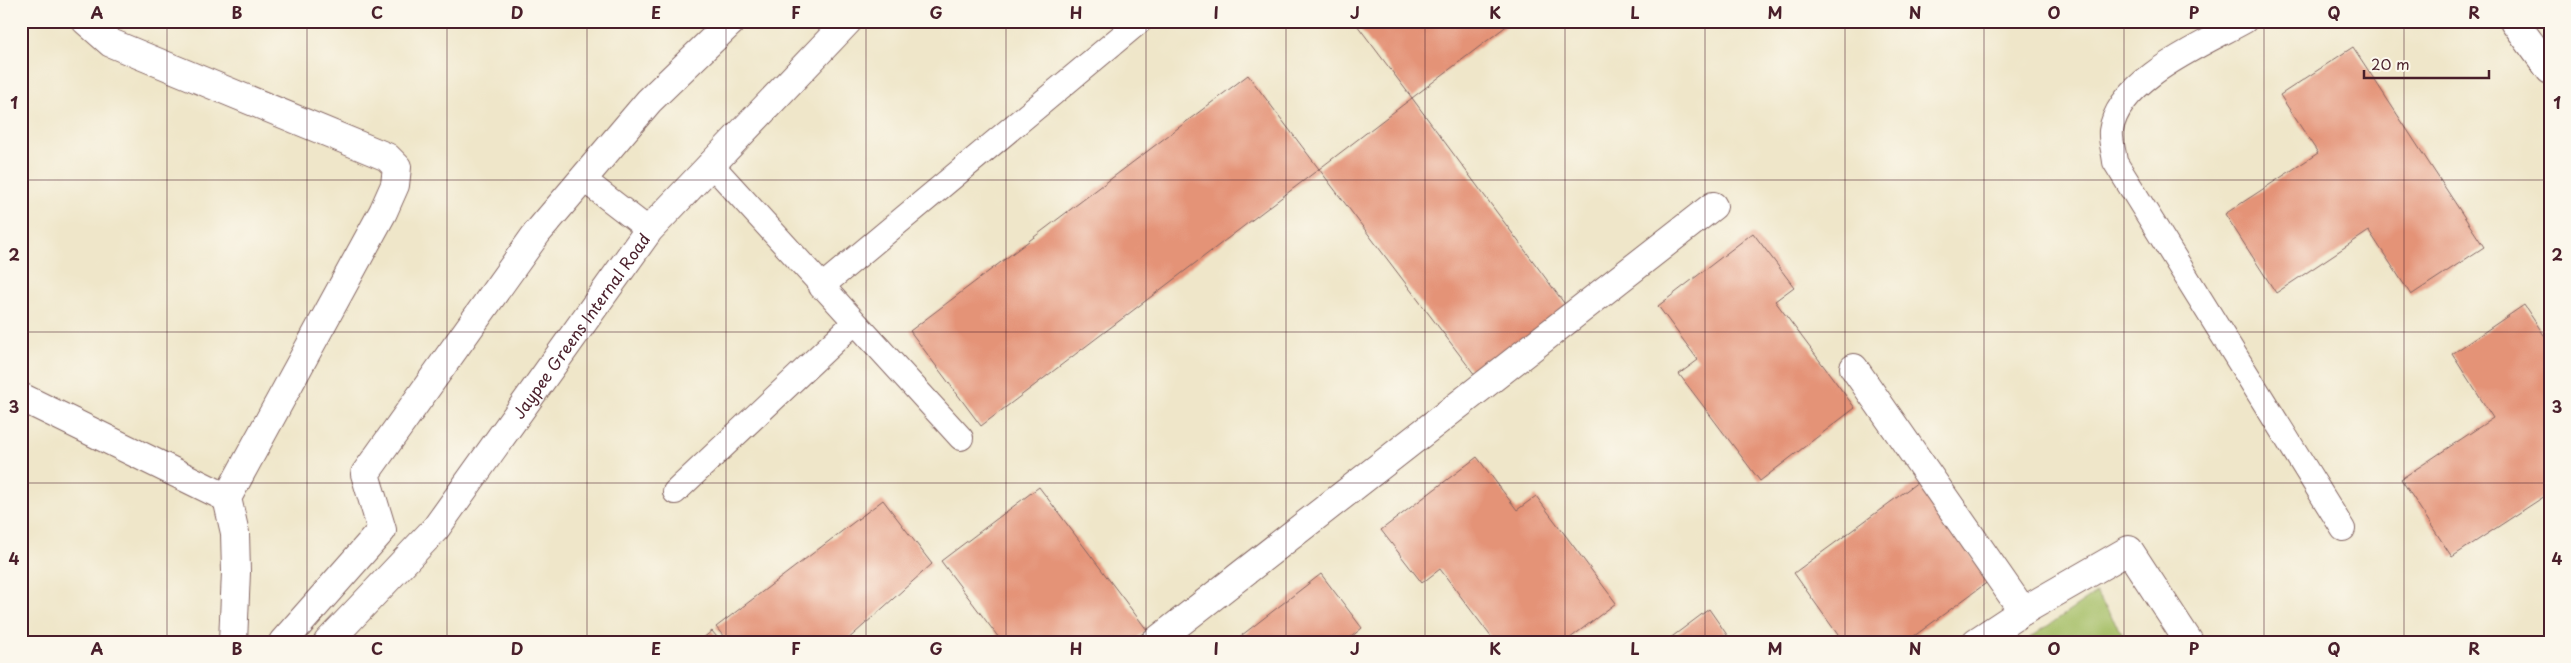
<svg xmlns="http://www.w3.org/2000/svg" width="2571" height="663" viewBox="0 0 2571 663" font-family="'Playpen Sans',sans-serif">
<style>
.green{fill:#a4be65;stroke:#776e48}
.building{fill:#e49377}
.lines{fill:none;stroke-linecap:round;stroke-linejoin:round}
.service-casing{stroke:#846562;stroke-width:26}
.minor-casing{stroke:#846562;stroke-width:30}
.service{stroke:#fff;stroke-width:24}
.minor{stroke:#fff;stroke-width:28}
.grid{fill:none;stroke:#4a1f2b;stroke-width:1;stroke-opacity:0.55}
.labels{text-anchor:middle;dominant-baseline:central;stroke-width:5;stroke-linejoin:round;paint-order:stroke}
.street-label{font-size:16px;fill:#4a1f2b;stroke:#fbf7ec}
.neatline{fill:none;stroke:#4a1f2b;stroke-width:2}
.grid-label{font-size:16px;text-anchor:middle;font-weight:bold;fill:#4a1f2b}
</style>
<rect width="100%" height="100%" fill="#fbf7ec"/>
<filter id="ink" filterUnits="userSpaceOnUse"><feTurbulence type="fractalNoise" baseFrequency=".02" numOctaves="2"/><feDisplacementMap in="SourceGraphic" scale="10" xChannelSelector="R" yChannelSelector="G"/><feConvolveMatrix kernelMatrix="1 2 1 2 8 2 1 2 1" color-interpolation-filters="sRGB"/></filter>
<filter id="wash" filterUnits="userSpaceOnUse"><feTurbulence type="fractalNoise" baseFrequency=".0096" numOctaves="4" result="noise"/><feDisplacementMap in="SourceGraphic" scale="20" xChannelSelector="R" yChannelSelector="G"/><feGaussianBlur stdDeviation="1.12" result="paint"/><feColorMatrix in="noise" values="0 0 0 0 0 0 0 0 0 0 0 0 0 0 0 0 0 1.4 0 .05"/><feComposite in="paint" operator="in"/></filter>
<g filter="url(#wash)">
<rect width="100%" height="100%" fill="#efe6c9"/>
<!-- green -->
<path class="green" d="M 2096,593 L 2128,642 L 2024,642 Z"/>
<g id="blocks">
<!-- building -->
<path class="building" d="M 1354,21 L 1513,21 L 1412,98 Z
M 2353,47 L 2484,247 L 2411,295 L 2369,231 L 2276,293 L 2225,214 L 2318,153 L 2280,95 Z
M 1248,75 L 1319,169 L 981,426 L 910,331 Z
M 1412,98 L 1570,311 L 1481,383 L 1319,169 Z
M 1753,233 L 1794,287 L 1775,301 L 1855,408 L 1760,481 L 1679,374 L 1698,360 L 1658,306 Z
M 2524,305 L 2550,344 L 2550,503 L 2545,496 L 2452,557 L 2401,479 L 2493,418 L 2452,354 Z
M 1477,457 L 1517,510 L 1536,496 L 1616,603 L 1565,642 L 1495,642 L 1440,569 L 1422,583 L 1381,530 Z
M 1918,482 L 1989,581 L 1906,642 L 1843,642 L 1794,573 Z
M 1039,487 L 1147,630 L 1132,642 L 1002,642 L 941,561 Z
M 883,500 L 932,564 L 845,642 L 728,642 L 716,627 Z
M 1321,574 L 1362,628 L 1345,642 L 1233,642 Z
M 1709,609 L 1732,642 L 1665,642 Z
M 712,631 L 721,642 L 698,642 Z"/>
</g>
</g>
<g filter="url(#ink)">
<use href="#blocks" fill-opacity="0" stroke="#846562" stroke-width="1"/>
<g class="lines">
<defs>
<path id="service" d="M 2245,21 C 2204,44 2118,79 2111,131 C 2110,140 2114,152 2115,162 L 2343,529
M 710,163 L 961,438
M 583,179 L 649,230
M 821,287 L 1140,21
M 675,492 L 854,323"/>
<g id="minor">
<path d="M 86,21 L 111,43 L 387,157 L 397,167 L 395,185 L 383,212 L 227,498 L 235,533 L 236,572 L 233,642"/>
<path d="M 2514,21 L 2550,70"/>
<path d="M 1854,368 L 2023,611 L 1976,642"/>
<path d="M 21,397 L 227,498"/>
<path d="M 2023,611 L 2129,550 L 2189,642"/>
<path d="M 283,642 L 382,530 L 365,474 L 537,233 L 649,101 L 732,21"/>
<path id="s1" d="M 328,642 L 436,528 L 649,230 L 848,21"/>
<path d="M 1155,642 L 1713,206"/>
</g>
</defs>
<!-- service casing -->
<use href="#service" class="service-casing"/>
<!-- minor casing -->
<use href="#minor" class="minor-casing"/>
<!-- service -->
<use href="#service" class="service"/>
<!-- minor -->
<use href="#minor" class="minor"/>
</g>
</g>
<!-- grid -->
<path class="grid" d="M 167,21 L 167,642M 307,21 L 307,642M 447,21 L 447,642M 587,21 L 587,642M 726,21 L 726,642M 866,21 L 866,642M 1006,21 L 1006,642M 1146,21 L 1146,642M 1286,21 L 1286,642M 1425,21 L 1425,642M 1565,21 L 1565,642M 1705,21 L 1705,642M 1845,21 L 1845,642M 1984,21 L 1984,642M 2124,21 L 2124,642M 2264,21 L 2264,642M 2404,21 L 2404,642M 21,180 L 2550,180M 21,332 L 2550,332M 21,483 L 2550,483"/>
<g class="labels">
<!-- street labels -->
<g class="street-label">
<text stroke="none"><textPath href="#s1" startOffset="406">Jaypee Greens Internal Road</textPath></text>
</g>
</g>
<!-- margin -->
<rect width="2571" height="663" fill="none" stroke="#fbf7ec" stroke-width="55"/>
<!-- scale -->
<path d="M2364 70v8h125v-8" fill="none" stroke="#4a1f2b" stroke-width="2.5"/>
<text x="2371" y="70" font-size="15" fill="#4a1f2b" stroke="#fbf7ec" stroke-width="4" paint-order="stroke">20 m</text>
<rect x="28" y="28" width="2516" height="608" class="neatline"/>
<g class="grid-label">
<text x="97" y="19">A</text>
<text x="237" y="19">B</text>
<text x="377" y="19">C</text>
<text x="517" y="19">D</text>
<text x="656" y="19">E</text>
<text x="796" y="19">F</text>
<text x="936" y="19">G</text>
<text x="1076" y="19">H</text>
<text x="1216" y="19">I</text>
<text x="1355" y="19">J</text>
<text x="1495" y="19">K</text>
<text x="1635" y="19">L</text>
<text x="1775" y="19">M</text>
<text x="1915" y="19">N</text>
<text x="2054" y="19">O</text>
<text x="2194" y="19">P</text>
<text x="2334" y="19">Q</text>
<text x="2474" y="19">R</text>
<text x="14" y="109">1</text>
<text x="2557" y="109">1</text>
<text x="14" y="261">2</text>
<text x="2557" y="261">2</text>
<text x="14" y="413">3</text>
<text x="2557" y="413">3</text>
<text x="14" y="565">4</text>
<text x="2557" y="565">4</text>
<text x="97" y="655">A</text>
<text x="237" y="655">B</text>
<text x="377" y="655">C</text>
<text x="517" y="655">D</text>
<text x="656" y="655">E</text>
<text x="796" y="655">F</text>
<text x="936" y="655">G</text>
<text x="1076" y="655">H</text>
<text x="1216" y="655">I</text>
<text x="1355" y="655">J</text>
<text x="1495" y="655">K</text>
<text x="1635" y="655">L</text>
<text x="1775" y="655">M</text>
<text x="1915" y="655">N</text>
<text x="2054" y="655">O</text>
<text x="2194" y="655">P</text>
<text x="2334" y="655">Q</text>
<text x="2474" y="655">R</text>
</g>
</svg>
